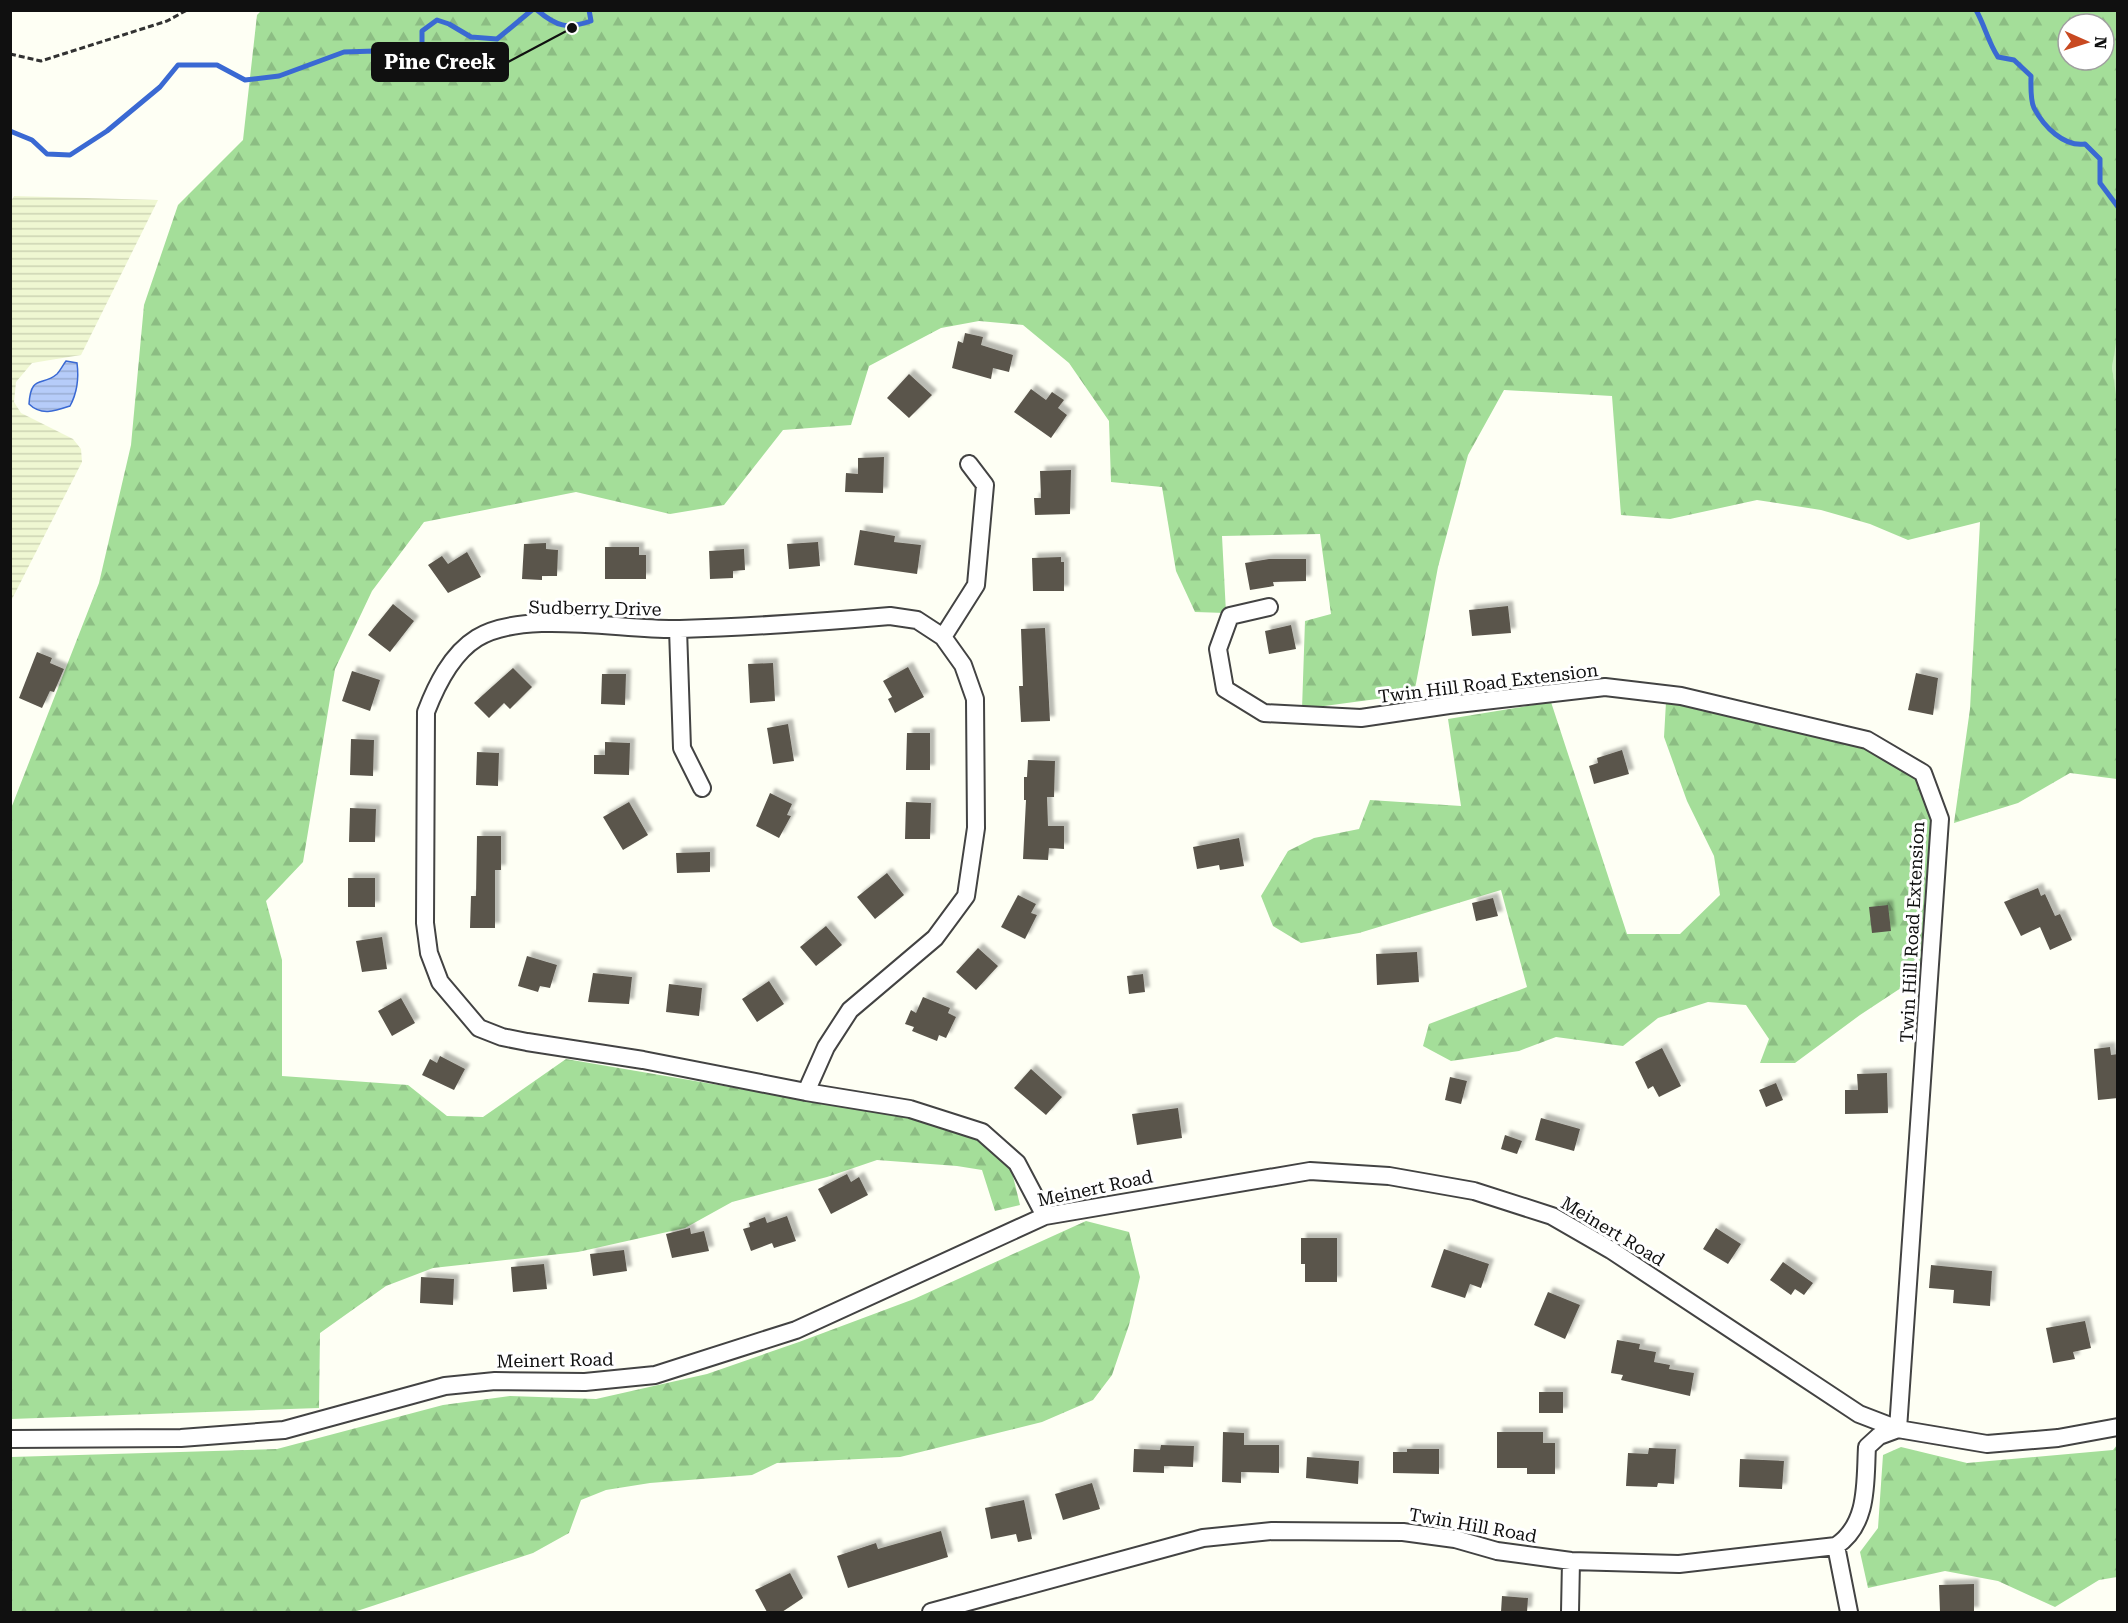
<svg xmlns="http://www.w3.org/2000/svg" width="2128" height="1623" viewBox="0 0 2128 1623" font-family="'Roboto Serif',serif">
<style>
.farmland{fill:url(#farmland-rules)}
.grass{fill:url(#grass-tufts)}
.forest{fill:url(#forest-firs);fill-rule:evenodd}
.water{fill:url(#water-rules);stroke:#3a69d3;stroke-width:1.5}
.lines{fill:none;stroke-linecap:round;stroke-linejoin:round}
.stream{stroke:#3a69d3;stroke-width:5}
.building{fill:#5a554c;filter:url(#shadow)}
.minor-casing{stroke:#434343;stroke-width:20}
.path{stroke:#323232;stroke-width:3;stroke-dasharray:6 3;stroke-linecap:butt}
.minor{stroke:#fff;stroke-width:16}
.labels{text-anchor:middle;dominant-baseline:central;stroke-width:6;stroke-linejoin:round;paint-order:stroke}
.street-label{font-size:18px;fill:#101010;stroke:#fff}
.leader{fill:none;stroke:#101010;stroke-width:2}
.callout-dot{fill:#101010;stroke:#fff;stroke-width:2}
.callout{fill:#101010;stroke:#101010;stroke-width:2}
.callout-label{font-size:20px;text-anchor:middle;font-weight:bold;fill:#fff}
</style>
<defs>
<pattern id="farmland-rules" width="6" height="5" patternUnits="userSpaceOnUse" patternTransform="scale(1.5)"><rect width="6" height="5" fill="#eff7d2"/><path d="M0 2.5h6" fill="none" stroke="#ccd3b3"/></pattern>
<pattern id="grass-tufts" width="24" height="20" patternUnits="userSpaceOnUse" patternTransform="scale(1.5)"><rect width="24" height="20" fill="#c6ecbb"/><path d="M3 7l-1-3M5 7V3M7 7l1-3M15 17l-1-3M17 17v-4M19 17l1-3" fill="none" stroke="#a9c9a0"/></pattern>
<pattern id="forest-firs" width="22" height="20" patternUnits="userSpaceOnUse" patternTransform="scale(1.5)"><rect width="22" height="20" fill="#a4de99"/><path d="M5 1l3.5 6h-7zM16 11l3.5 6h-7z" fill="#8cbd83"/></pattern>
<pattern id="water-rules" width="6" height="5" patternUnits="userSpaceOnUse" patternTransform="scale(1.5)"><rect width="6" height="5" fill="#b6ccf9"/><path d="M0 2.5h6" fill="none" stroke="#9baed4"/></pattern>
<filter id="shadow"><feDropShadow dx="5" dy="-5" stdDeviation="1.5" flood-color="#0004"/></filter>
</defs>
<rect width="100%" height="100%" fill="#fefff4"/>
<!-- farmland -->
<path class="farmland" d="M 14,196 L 158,200 L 81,355 L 32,363 L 16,382 L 14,402 L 21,413 L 73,439 L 81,449 L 82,462 L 11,601 L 10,203 Z"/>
<!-- grass -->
<path class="grass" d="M 2115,331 L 2118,331 L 2117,408 L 2112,367 Z"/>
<!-- forest -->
<path class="forest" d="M 261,11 L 2117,11 L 2118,331 L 2112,367 L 2118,408 L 2117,779 L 2070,773 L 2018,803 L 1954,823 L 1970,709 L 1980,522 L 1908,540 L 1870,524 L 1821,510 L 1757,500 L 1670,519 L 1621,515 L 1612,396 L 1504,390 L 1468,455 L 1438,567 L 1414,694 L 1302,709 L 1305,621 L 1331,614 L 1320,534 L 1222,536 L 1226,613 L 1195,612 L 1176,571 L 1162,487 L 1111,482 L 1109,421 L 1069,363 L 1023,325 L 979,321 L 941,328 L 869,366 L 851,425 L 783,430 L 724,505 L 670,514 L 576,492 L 424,522 L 372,591 L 335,669 L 303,862 L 266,901 L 282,960 L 282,1076 L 408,1085 L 447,1116 L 483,1117 L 566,1059 L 913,1118 L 983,1141 L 1011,1168 L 1020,1205 L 995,1211 L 982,1170 L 957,1166 L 877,1160 L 827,1177 L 732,1202 L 685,1228 L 578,1252 L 433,1268 L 386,1286 L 320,1333 L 319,1408 L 11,1419 L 10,811 L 99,583 L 131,445 L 144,305 L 178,205 L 243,140 L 257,15 ZM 2068,24 L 2104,24 L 2104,60 L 2068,60 Z
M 1551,702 L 1627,934 L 1680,934 L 1720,895 L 1714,856 L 1687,801 L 1664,737 L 1666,702 L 1869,750 L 1921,781 L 1934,821 L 1923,978 L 1907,984 L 1860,1015 L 1795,1063 L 1760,1063 L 1769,1039 L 1746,1005 L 1708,1002 L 1658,1018 L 1623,1046 L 1556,1037 L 1519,1051 L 1451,1061 L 1423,1046 L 1429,1024 L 1527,987 L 1501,890 L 1359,933 L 1301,943 L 1273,926 L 1261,896 L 1288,851 L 1314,838 L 1359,829 L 1370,800 L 1461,806 L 1448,719 Z
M 1086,1221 L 1129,1232 L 1140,1277 L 1129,1325 L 1112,1375 L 1093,1400 L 1042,1422 L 900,1457 L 777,1463 L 752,1475 L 650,1483 L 606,1490 L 581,1500 L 569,1533 L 533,1553 L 354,1612 L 11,1612 L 11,1457 L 277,1449 L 443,1405 L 510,1396 L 596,1399 L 707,1374 L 799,1342 L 914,1299 Z
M 2117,1445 L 2117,1577 L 2099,1580 L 2055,1607 L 1998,1581 L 1945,1571 L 1868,1588 L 1860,1552 L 1878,1528 L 1883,1455 L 1901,1447 L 1967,1463 L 2113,1450 Z"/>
<!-- water -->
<path class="water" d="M 66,361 L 77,363 C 79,378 77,393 70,406 C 55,411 41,416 29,404 C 31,374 42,387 57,374 C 60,371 63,365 66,361 Z"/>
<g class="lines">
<!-- stream -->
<path class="stream" d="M 537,10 C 557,27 567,29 591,21 L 589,10
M 1976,10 C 1985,26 1988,42 1998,57 L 2014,60 L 2031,76 C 2031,85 2030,100 2034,108 C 2044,127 2064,147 2085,144 L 2100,159 L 2100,183 L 2118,207
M 10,131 L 32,140 L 47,154 L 70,155 L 107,131 L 160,87 L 178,65 L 217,65 L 245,80 L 279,76 L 344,52 L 375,51 L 399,62 L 422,45 L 422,31 L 437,20 L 449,24 L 471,37 L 497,39 L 532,10"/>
</g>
<!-- building -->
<path class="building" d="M 965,333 L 983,337 L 981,345 L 1013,355 L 1009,372 L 993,368 L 991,379 L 952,368 L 958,341 L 963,343 Z
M 909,374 L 932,395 L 909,418 L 887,398 Z
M 1031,389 L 1046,400 L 1052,392 L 1064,400 L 1058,408 L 1067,415 L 1051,438 L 1014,412 Z
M 884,457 L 883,493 L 845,492 L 846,473 L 858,474 L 858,458 Z
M 1071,470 L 1070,514 L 1035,515 L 1034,498 L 1041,498 L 1040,471 Z
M 860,530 L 895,536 L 894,542 L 921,545 L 917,574 L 854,565 Z
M 818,542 L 820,566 L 789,569 L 787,544 Z
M 546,543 L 546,549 L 558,550 L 557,576 L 542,576 L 542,580 L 522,579 L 524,544 Z
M 605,547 L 639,547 L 639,555 L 646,555 L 646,579 L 605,579 Z
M 744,549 L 745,570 L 733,571 L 733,578 L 710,579 L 709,551 Z
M 467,552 L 481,577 L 448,593 L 428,565 L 442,556 L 448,564 Z
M 1061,557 L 1061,562 L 1064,562 L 1064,591 L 1033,591 L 1032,558 Z
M 1269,559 L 1306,559 L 1306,581 L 1273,582 L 1274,586 L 1250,590 L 1245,563 Z
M 393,604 L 414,621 L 390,652 L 368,635 Z
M 1508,606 L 1511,633 L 1472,636 L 1469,610 Z
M 1291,625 L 1296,649 L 1269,654 L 1265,631 Z
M 1045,628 L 1050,721 L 1021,722 L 1019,686 L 1023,686 L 1021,629 Z
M 37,652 L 52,658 L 50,663 L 64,669 L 54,692 L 50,691 L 42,708 L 19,698 Z
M 773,663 L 775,701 L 750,703 L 748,664 Z
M 908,667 L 924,697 L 895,713 L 888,699 L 892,697 L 883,681 Z
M 513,668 L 532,687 L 510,709 L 504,703 L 489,718 L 474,703 Z
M 352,671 L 380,680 L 370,711 L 342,701 Z
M 1916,673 L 1938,678 L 1933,715 L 1908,710 Z
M 602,674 L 626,674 L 625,705 L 601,704 Z
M 788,724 L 794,761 L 773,764 L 767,728 Z
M 907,733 L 930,733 L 930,770 L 906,770 Z
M 351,739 L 374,740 L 373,776 L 350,775 Z
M 605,742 L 630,743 L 629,775 L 594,774 L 594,755 L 605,755 Z
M 1622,750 L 1629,774 L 1594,784 L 1589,766 L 1598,763 L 1597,758 Z
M 477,752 L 499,753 L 498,786 L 476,785 Z
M 1028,760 L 1055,761 L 1054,797 L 1047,797 L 1048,826 L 1064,826 L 1064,849 L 1049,848 L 1048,860 L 1023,859 L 1026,800 L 1024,800 L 1024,777 L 1027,777 Z
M 770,793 L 792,804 L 787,815 L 791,816 L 779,838 L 756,826 Z
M 629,802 L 648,835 L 623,850 L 603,817 Z
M 906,802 L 931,803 L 930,839 L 905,839 Z
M 350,808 L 376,809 L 375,842 L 349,842 Z
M 477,836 L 501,836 L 501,870 L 495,870 L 495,928 L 470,928 L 471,896 L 476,896 Z
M 1239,838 L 1244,866 L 1220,870 L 1219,865 L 1197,869 L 1193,847 Z
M 710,852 L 710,872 L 677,873 L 676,853 Z
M 887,873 L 904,895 L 875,919 L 857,897 Z
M 348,878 L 375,878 L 375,907 L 348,907 Z
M 2038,888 L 2041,896 L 2045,894 L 2055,916 L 2060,914 L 2072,940 L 2050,950 L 2040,927 L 2021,936 L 2004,902 Z
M 1018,895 L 1036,904 L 1031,913 L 1037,915 L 1025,939 L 1001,927 Z
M 1493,898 L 1498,916 L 1476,921 L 1472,903 Z
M 1888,905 L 1891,931 L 1872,933 L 1869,907 Z
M 826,926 L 842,945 L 816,966 L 800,947 Z
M 382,937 L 387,969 L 362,972 L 356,941 Z
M 978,948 L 998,966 L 976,990 L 956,972 Z
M 1417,952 L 1419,982 L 1377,985 L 1376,954 Z
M 527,956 L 557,965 L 550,988 L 540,986 L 538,992 L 518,986 Z
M 593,973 L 632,977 L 629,1004 L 588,1002 Z
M 1143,974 L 1145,992 L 1129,994 L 1127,976 Z
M 769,981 L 784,1004 L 757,1022 L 742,999 Z
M 669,984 L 702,988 L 699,1016 L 666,1012 Z
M 923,997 L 950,1008 L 948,1013 L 956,1017 L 946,1038 L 939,1035 L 937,1041 L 912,1031 L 914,1027 L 905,1024 L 911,1010 L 916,1013 Z
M 401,998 L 415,1023 L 392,1036 L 378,1011 Z
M 2110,1047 L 2111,1055 L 2118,1054 L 2118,1098 L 2098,1100 L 2094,1049 Z
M 1662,1048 L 1681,1086 L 1659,1097 L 1653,1086 L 1648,1089 L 1635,1062 Z
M 440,1056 L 465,1069 L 454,1090 L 422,1075 L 430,1059 L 437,1063 Z
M 1031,1069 L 1062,1097 L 1046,1115 L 1014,1088 Z
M 1887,1073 L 1888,1113 L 1845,1114 L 1845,1090 L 1858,1090 L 1857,1074 Z
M 1450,1077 L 1467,1081 L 1461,1104 L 1445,1100 Z
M 1776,1083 L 1783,1100 L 1766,1107 L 1759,1090 Z
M 1178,1108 L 1182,1138 L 1137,1145 L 1132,1114 Z
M 1541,1118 L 1580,1129 L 1574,1151 L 1535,1140 Z
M 1505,1135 L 1522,1141 L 1517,1154 L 1501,1149 Z
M 847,1174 L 851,1182 L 859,1177 L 868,1195 L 831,1214 L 818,1189 Z
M 787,1216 L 796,1241 L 774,1248 L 772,1243 L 751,1251 L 743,1229 L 750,1227 L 749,1223 L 765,1217 L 767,1223 Z
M 690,1228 L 691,1234 L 704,1231 L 709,1251 L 672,1258 L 666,1234 Z
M 1716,1228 L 1741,1244 L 1728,1264 L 1703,1249 Z
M 1301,1238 L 1337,1238 L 1337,1282 L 1305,1282 L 1305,1264 L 1301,1264 Z
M 1444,1249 L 1489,1264 L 1481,1288 L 1470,1284 L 1465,1298 L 1431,1287 Z
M 624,1250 L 627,1271 L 593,1276 L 590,1254 Z
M 1783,1262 L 1813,1283 L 1804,1295 L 1795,1289 L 1791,1295 L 1770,1280 Z
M 544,1264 L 547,1289 L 513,1292 L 511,1267 Z
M 1931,1265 L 1992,1271 L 1990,1306 L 1953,1303 L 1954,1290 L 1929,1288 Z
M 421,1277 L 454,1279 L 453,1305 L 420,1303 Z
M 1548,1292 L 1580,1305 L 1565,1339 L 1534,1325 Z
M 2085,1321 L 2091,1348 L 2073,1352 L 2075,1359 L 2053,1363 L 2046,1328 Z
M 1617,1340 L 1640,1344 L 1639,1349 L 1656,1352 L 1654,1362 L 1670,1365 L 1669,1369 L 1694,1373 L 1690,1396 L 1621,1380 L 1623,1375 L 1611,1373 Z
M 1539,1392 L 1563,1392 L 1563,1413 L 1539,1413 Z
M 1223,1432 L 1244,1433 L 1244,1445 L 1279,1445 L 1279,1473 L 1241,1472 L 1241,1483 L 1222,1482 Z
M 1497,1432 L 1543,1432 L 1543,1443 L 1555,1443 L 1555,1474 L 1527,1474 L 1527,1468 L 1497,1468 Z
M 1161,1445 L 1194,1446 L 1193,1467 L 1164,1466 L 1164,1473 L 1133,1472 L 1134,1449 L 1160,1450 Z
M 1649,1448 L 1676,1449 L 1674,1484 L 1658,1483 L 1657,1487 L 1626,1486 L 1628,1453 L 1648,1454 Z
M 1407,1449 L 1439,1449 L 1439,1474 L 1393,1473 L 1393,1452 L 1407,1452 Z
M 1307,1457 L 1359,1461 L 1358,1484 L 1306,1478 Z
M 1740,1459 L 1784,1461 L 1782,1489 L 1739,1487 Z
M 1092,1483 L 1100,1509 L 1063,1520 L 1055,1494 Z
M 1024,1500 L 1032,1539 L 1018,1542 L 1016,1534 L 991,1539 L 985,1508 Z
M 941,1531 L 948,1557 L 848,1588 L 837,1556 L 876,1543 L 878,1549 Z
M 790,1573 L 803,1598 L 782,1612 L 767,1612 L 755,1590 Z
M 1974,1584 L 1974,1612 L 1940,1612 L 1939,1585 Z
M 1502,1596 L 1528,1598 L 1527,1612 L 1501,1612 Z"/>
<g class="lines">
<defs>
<path id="minor" d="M 678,629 L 682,748 L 702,788
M 943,637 L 976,585 L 985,485 L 969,464
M 806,1092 L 643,1060 L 527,1042 L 502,1037 L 479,1028 L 440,982 L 429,953 L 425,923 L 426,712 C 436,686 451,654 477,638 C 524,609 625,631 680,629 C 750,627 821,622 890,616 L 917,620 L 943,637 L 963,665 L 975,699 L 976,828 L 966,896 L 935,938 L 850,1010 L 826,1047 L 806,1092 L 910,1109 L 982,1132 L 1017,1163 L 1045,1216
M 10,1439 L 181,1438 L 284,1430 L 445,1386 L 495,1381 L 585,1382 L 655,1375 L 796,1330 L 1045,1216 L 1310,1171 L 1389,1176 L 1474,1191 L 1552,1216 L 1611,1250 L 1859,1414 L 1898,1429 L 1987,1444 L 2058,1438 L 2118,1427
M 1836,1546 L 1849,1612
M 931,1612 L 1203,1538 L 1272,1531 L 1403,1532 L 1455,1539 L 1497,1551 L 1571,1561 L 1679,1564 L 1836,1546 C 1869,1524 1865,1482 1867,1447 L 1879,1436 L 1898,1429 L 1940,819 L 1923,773 L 1867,740 L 1681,696 L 1605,687 L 1449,705 L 1361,718 L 1264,713 L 1225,689 L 1218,649 L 1230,616 L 1269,607
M 1570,1612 L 1571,1561"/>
</defs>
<!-- minor casing -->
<use href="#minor" class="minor-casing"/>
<!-- path -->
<path class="path" d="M 10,54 L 41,61 L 167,21 L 187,10"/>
<!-- minor -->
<use href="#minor" class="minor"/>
</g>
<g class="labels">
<!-- street labels -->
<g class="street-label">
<text transform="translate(595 608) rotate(1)">Sudberry Drive</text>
<text transform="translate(1488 683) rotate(-7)">Twin Hill Road Extension</text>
<text transform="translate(1912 932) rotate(-87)">Twin Hill Road Extension</text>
<text transform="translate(1095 1188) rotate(-12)">Meinert Road</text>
<text transform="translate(1613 1231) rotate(31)">Meinert Road</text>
<text transform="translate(555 1360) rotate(-1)">Meinert Road</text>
<text transform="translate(1473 1525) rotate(10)">Twin Hill Road</text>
</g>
</g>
<!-- callouts -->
<path class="leader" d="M572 28L508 62"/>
<circle class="callout-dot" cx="572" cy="28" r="6"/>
<rect class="callout" x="372" y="43" width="136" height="38" rx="6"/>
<g class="callout-label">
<text x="440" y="69">Pine Creek</text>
</g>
<!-- border -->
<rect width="2128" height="1623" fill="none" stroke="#101010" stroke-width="24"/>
<!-- north arrow -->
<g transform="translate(2086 42) rotate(93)"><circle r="28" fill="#ffffff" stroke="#9f9f9f" stroke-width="1.5"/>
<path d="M0-4.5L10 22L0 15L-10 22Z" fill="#c84921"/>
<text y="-9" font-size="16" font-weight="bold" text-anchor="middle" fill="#101010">N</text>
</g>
</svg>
